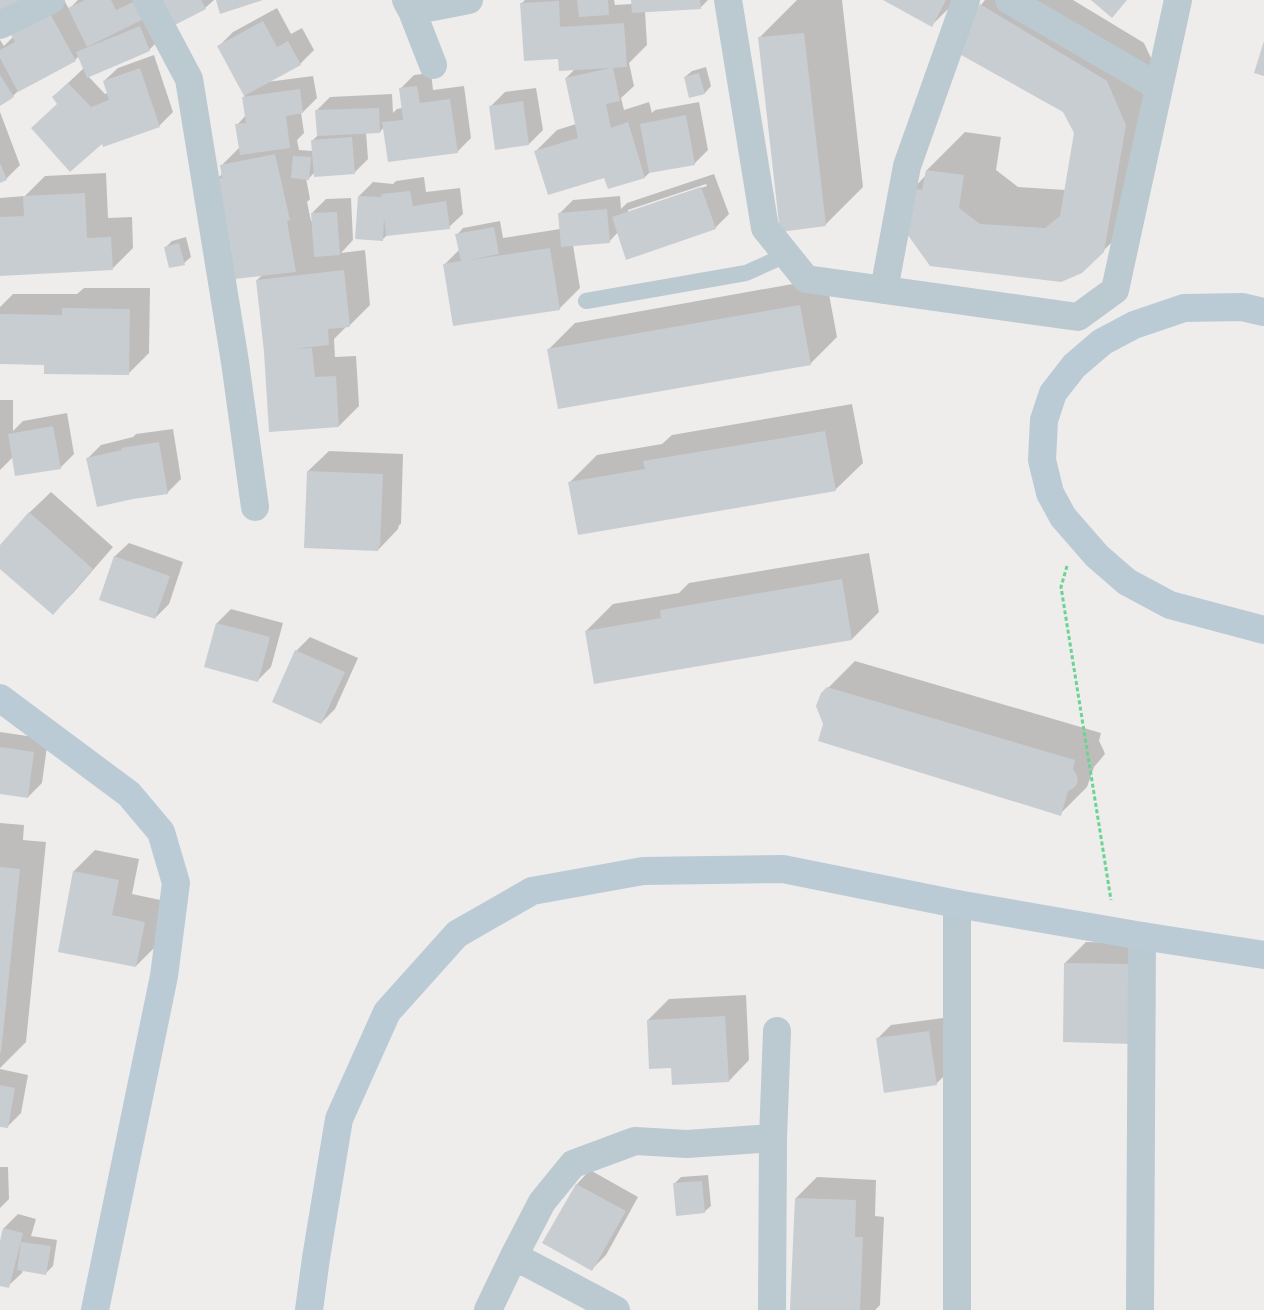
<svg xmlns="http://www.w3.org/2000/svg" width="1264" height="1310" viewBox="0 0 1264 1310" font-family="Arial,sans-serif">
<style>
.shadow{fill:#0003;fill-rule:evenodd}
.building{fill:#c8cdd2}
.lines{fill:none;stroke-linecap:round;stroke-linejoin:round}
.path{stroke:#69d493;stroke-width:3;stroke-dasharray:4 2.5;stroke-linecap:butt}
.lane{stroke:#bbc9d1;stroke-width:16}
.street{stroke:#bbc9d1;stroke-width:28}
.secondary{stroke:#bacbd6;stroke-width:28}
</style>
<rect width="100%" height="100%" fill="#efecec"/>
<!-- shadow -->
<path class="shadow" d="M 64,0 L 69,9 L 78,0 L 155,0 L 163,36 L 149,50 L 88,76 L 105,94 L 108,93 L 104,81 L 118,68 L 154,55 L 173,112 L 159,126 L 58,103 L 53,97 L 84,68 L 79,56 L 75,60 L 20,89 L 13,96 L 0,104 L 0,40 L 4,46 L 12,38 Z
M 159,0 L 214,0 L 205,8 Z
M 525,0 L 614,0 L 615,5 L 632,4 L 632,0 L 708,0 L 700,8 L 645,11 L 647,45 L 629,63 L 634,86 L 621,98 L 624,110 L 649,102 L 652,113 L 655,110 L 699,102 L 708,150 L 694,164 L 650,172 L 645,177 L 609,188 L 605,176 L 536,151 L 557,130 L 576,124 L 566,78 L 575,69 L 559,58 L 521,4 Z
M 797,0 L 842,0 L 863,187 L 825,225 L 759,38 Z
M 885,0 L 957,0 L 932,25 Z
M 985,0 L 1073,0 L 1144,43 L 1164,86 L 1141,213 L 1103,251 L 1061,281 L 913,189 L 926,175 L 927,170 L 965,132 L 1001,137 L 996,170 L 1018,187 L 1066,190 L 1075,133 L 1063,111 L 981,5 Z
M 277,8 L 291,34 L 302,28 L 314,50 L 300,64 L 267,82 L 313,76 L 317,98 L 303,112 L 301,112 L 304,133 L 297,140 L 299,150 L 313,151 L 313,140 L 318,135 L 316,111 L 330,97 L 392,94 L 393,113 L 397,109 L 402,108 L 400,89 L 414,75 L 431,73 L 433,90 L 464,86 L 471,138 L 457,152 L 384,127 L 380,132 L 366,132 L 368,159 L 354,173 L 315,172 L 309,178 L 306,178 L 310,199 L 307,202 L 311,221 L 313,221 L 312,213 L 326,199 L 351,198 L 353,240 L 341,253 L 365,250 L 370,305 L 350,325 L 347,326 L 334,339 L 335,357 L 356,356 L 359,406 L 339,426 L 265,352 L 257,280 L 263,274 L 216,180 L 222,174 L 221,166 L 240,147 L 237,125 L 246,115 L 244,97 L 245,96 L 219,46 L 233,32 Z
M 706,67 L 711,86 L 705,93 L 685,77 L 692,71 Z
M 536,88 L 543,130 L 529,144 L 491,106 L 505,92 Z
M 0,112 L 20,165 L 6,179 L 0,182 Z
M 106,173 L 108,218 L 132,217 L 133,248 L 113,268 L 0,275 L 0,198 L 25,196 L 45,176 Z
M 714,174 L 729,214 L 715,228 L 618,232 L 609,242 L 573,245 L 580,288 L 559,309 L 445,264 L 460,249 L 457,235 L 463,228 L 500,221 L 503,238 L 560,229 L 559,214 L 573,200 L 620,196 L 621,209 L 627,203 ZM 706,184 L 707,186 L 628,213 L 628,210 Z
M 424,177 L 426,192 L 460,188 L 463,214 L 449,227 L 387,235 L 382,240 L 359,196 L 373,182 L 393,184 L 396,181 Z
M 186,237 L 191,257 L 184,263 L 166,247 L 172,241 Z
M 826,278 L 837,337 L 810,364 L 548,350 L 575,323 Z
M 84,288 L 150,288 L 149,353 L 129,373 L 46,364 L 0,363 L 0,307 L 13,294 L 77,294 Z
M 0,400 L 13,400 L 13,431 L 23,421 L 67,413 L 74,454 L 60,468 L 13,457 L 0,470 Z
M 852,404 L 863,463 L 835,490 L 570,482 L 597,455 L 662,444 L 672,435 Z
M 173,429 L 181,479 L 167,493 L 87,459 L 101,445 L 133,437 L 136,434 Z
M 329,451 L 403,454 L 401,524 L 399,525 L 398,529 L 378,550 L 308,471 Z
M 51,492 L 113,547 L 73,593 L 53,613 L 0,567 L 0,546 L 30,512 Z
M 129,543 L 183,562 L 169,604 L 155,618 L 100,599 L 115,556 Z
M 869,553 L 879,612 L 852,639 L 595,683 L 586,631 L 613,604 L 679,593 L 689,583 Z
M 231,609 L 283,623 L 271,667 L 257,681 L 217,623 Z
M 310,637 L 358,658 L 335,709 L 321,723 L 296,651 Z
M 855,661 L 1101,733 L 1099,741 L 1103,749 L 1105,754 L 1094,767 L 1087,787 L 1060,814 L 824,724 L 822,694 Z
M 0,732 L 48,739 L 42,783 L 28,797 L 0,793 Z
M 0,823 L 24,825 L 23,840 L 46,842 L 26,1042 L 0,1068 Z
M 95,850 L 139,859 L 132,894 L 165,901 L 157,945 L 136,966 L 60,951 L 74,871 Z
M 1086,942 L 1152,944 L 1152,1021 L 1065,963 Z
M 746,995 L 749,1060 L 729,1081 L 673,1067 L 648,1020 L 669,999 Z
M 943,1018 L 950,1070 L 936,1084 L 877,1039 L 891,1025 Z
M 0,1069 L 28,1075 L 21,1113 L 7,1127 L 0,1125 Z
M 0,1167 L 8,1167 L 9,1199 L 0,1208 Z
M 590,1170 L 638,1197 L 606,1255 L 592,1269 L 544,1242 L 577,1184 Z
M 708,1175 L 711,1206 L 704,1212 L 674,1184 L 681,1177 Z
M 817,1177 L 876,1180 L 875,1216 L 884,1217 L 880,1305 L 875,1310 L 791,1310 L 796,1198 Z
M 18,1214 L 36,1219 L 31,1236 L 57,1240 L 53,1266 L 46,1273 L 23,1269 L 22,1273 L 8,1286 L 0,1284 L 0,1246 L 4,1228 Z"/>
<!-- building -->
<path class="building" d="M 0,0 L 44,0 L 0,16 Z
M 85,0 L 111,0 L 116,10 L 135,1 L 144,19 L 87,47 L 68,8 Z
M 157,0 L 201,0 L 206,9 L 171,27 Z
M 216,0 L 263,0 L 220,14 Z
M 577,0 L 608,0 L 609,15 L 579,17 Z
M 631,0 L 700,0 L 701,9 L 632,13 Z
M 883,0 L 946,0 L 932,27 Z
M 1091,0 L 1127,0 L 1112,18 Z
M 559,1 L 560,27 L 624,23 L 627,67 L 613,68 L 620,101 L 606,104 L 611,128 L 628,122 L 645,178 L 608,189 L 604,178 L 548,195 L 534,151 L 578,138 L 565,78 L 610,68 L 559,71 L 558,59 L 524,61 L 520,3 Z
M 980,4 L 1107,81 L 1126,125 L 1104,252 L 1082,273 L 1061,282 L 930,266 L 905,231 L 912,188 L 922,190 L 926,170 L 964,175 L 959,208 L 980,224 L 1045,228 L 1060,216 L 1074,133 L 1063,112 L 954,51 Z
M 47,8 L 76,61 L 18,92 L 0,58 L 0,50 L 15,42 L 8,29 Z
M 263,21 L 277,47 L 288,41 L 301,65 L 244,96 L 217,46 Z
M 140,26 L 150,51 L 87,78 L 76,52 Z
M 804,33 L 826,226 L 780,232 L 758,37 Z
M 1264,41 L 1264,76 L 1254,73 Z
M 140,68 L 160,127 L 103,147 L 102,144 L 70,172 L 31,128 L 57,104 L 52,97 L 68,83 L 91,107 L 109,100 L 103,81 Z
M 699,73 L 705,94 L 689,98 L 684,77 Z
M 0,75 L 14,97 L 0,106 Z
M 417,86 L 420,103 L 450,99 L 458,153 L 388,162 L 382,122 L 403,120 L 399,88 Z
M 300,89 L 303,113 L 286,116 L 290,148 L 240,155 L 235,124 L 246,123 L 242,97 Z
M 523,101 L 529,145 L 495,150 L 489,106 Z
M 379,108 L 380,133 L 317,136 L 315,110 Z
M 686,115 L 695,165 L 649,173 L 640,124 Z
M 352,137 L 355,174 L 314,177 L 311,140 Z
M 275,154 L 290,220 L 287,221 L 296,272 L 235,279 L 215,179 L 222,178 L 220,165 Z
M 293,156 L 311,157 L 309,180 L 291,178 Z
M 0,163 L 7,180 L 0,183 Z
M 701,187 L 716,229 L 626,260 L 612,217 Z
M 410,191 L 413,206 L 446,201 L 450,229 L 386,236 L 384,218 L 383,241 L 355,239 L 358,196 L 382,197 L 381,194 Z
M 85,193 L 87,238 L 111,237 L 113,270 L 0,276 L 0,217 L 24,216 L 23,196 Z
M 607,209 L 610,243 L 561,247 L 558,213 Z
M 337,212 L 340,255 L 314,257 L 311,213 Z
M 494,227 L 499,254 L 469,260 L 550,248 L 560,310 L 453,326 L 443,264 L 461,261 L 455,234 Z
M 179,243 L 185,265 L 169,268 L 164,247 Z
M 344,270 L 350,327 L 328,329 L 329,345 L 295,349 L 312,348 L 315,377 L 336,376 L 339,427 L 269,432 L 264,352 L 256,280 Z
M 800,305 L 811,365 L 558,409 L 547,349 Z
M 62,308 L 130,309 L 129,375 L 44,374 L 44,365 L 0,364 L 0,314 L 62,315 Z
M 53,426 L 61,469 L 15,476 L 8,434 Z
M 825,431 L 836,491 L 578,535 L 568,482 L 645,469 L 643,461 Z
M 159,442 L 168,494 L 133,499 L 97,507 L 86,458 L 122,450 L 121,448 Z
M 307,471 L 383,474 L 380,546 L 379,546 L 378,551 L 304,548 Z
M 29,512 L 93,569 L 53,615 L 0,569 L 0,545 Z
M 114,556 L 170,576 L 155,619 L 99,600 Z
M 842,579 L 852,640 L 594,684 L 585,631 L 661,618 L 660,610 Z
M 216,623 L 270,637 L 258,682 L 204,667 Z
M 295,650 L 345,672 L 321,724 L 272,702 Z
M 827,687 L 1075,760 L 1073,769 L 1077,776 L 1078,782 L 1074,788 L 1068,791 L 1061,816 L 818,741 L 823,724 L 816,706 L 821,693 Z
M 0,747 L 34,752 L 28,798 L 0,794 Z
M 0,867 L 20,869 L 1,1053 L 0,1053 Z
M 73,871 L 119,880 L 112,915 L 145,922 L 136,967 L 58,952 Z
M 1064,963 L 1132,964 L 1132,1044 L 1063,1042 Z
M 725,1016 L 729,1082 L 672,1085 L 671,1068 L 649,1069 L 647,1020 Z
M 929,1031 L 937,1085 L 884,1093 L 876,1038 Z
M 0,1085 L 15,1088 L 8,1128 L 0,1127 Z
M 702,1181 L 705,1213 L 676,1216 L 673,1183 Z
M 576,1184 L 626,1211 L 592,1271 L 542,1243 Z
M 795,1198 L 856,1200 L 855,1237 L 863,1237 L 860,1310 L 790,1310 Z
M 3,1228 L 23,1233 L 9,1288 L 0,1286 L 0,1241 Z
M 21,1242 L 51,1246 L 46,1275 L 17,1270 Z"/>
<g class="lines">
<!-- path -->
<path class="path" d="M 1067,566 L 1061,587 L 1111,900"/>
<!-- lane -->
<path class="lane" d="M 586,301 L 746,273 L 786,255"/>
<!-- street -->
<path class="street" d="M 147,0 L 189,79 L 235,362 L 255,507
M 406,0 L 412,11 L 433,65
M 728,0 L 765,228 L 806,279 L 1078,317 L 1115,290 L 1178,0
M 1009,0 L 1159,87
M 412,11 L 469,0
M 0,25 L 51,0
M 884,290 L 907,166 L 966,0
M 514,1256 L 542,1202 L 573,1164 L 635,1141 L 687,1144 L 773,1138
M 488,1310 L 514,1256 L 616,1310
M 772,1310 L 773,1138 L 777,1031
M 957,1310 L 957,904
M 1140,1310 L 1142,936"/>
<!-- secondary -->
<path class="secondary" d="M 1264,312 L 1242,307 L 1184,308 L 1134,325 L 1102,342 L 1074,366 L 1053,393 L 1044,420 L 1042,460 L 1050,493 L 1063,517 L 1097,556 L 1127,582 L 1170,605 L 1264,630
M 0,698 L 129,794 L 161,832 L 176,883 L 164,976 L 95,1310
M 309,1310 L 316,1258 L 339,1119 L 387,1012 L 457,934 L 532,891 L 643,871 L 783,869 L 957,904 L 1142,936 L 1264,955"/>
</g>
</svg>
